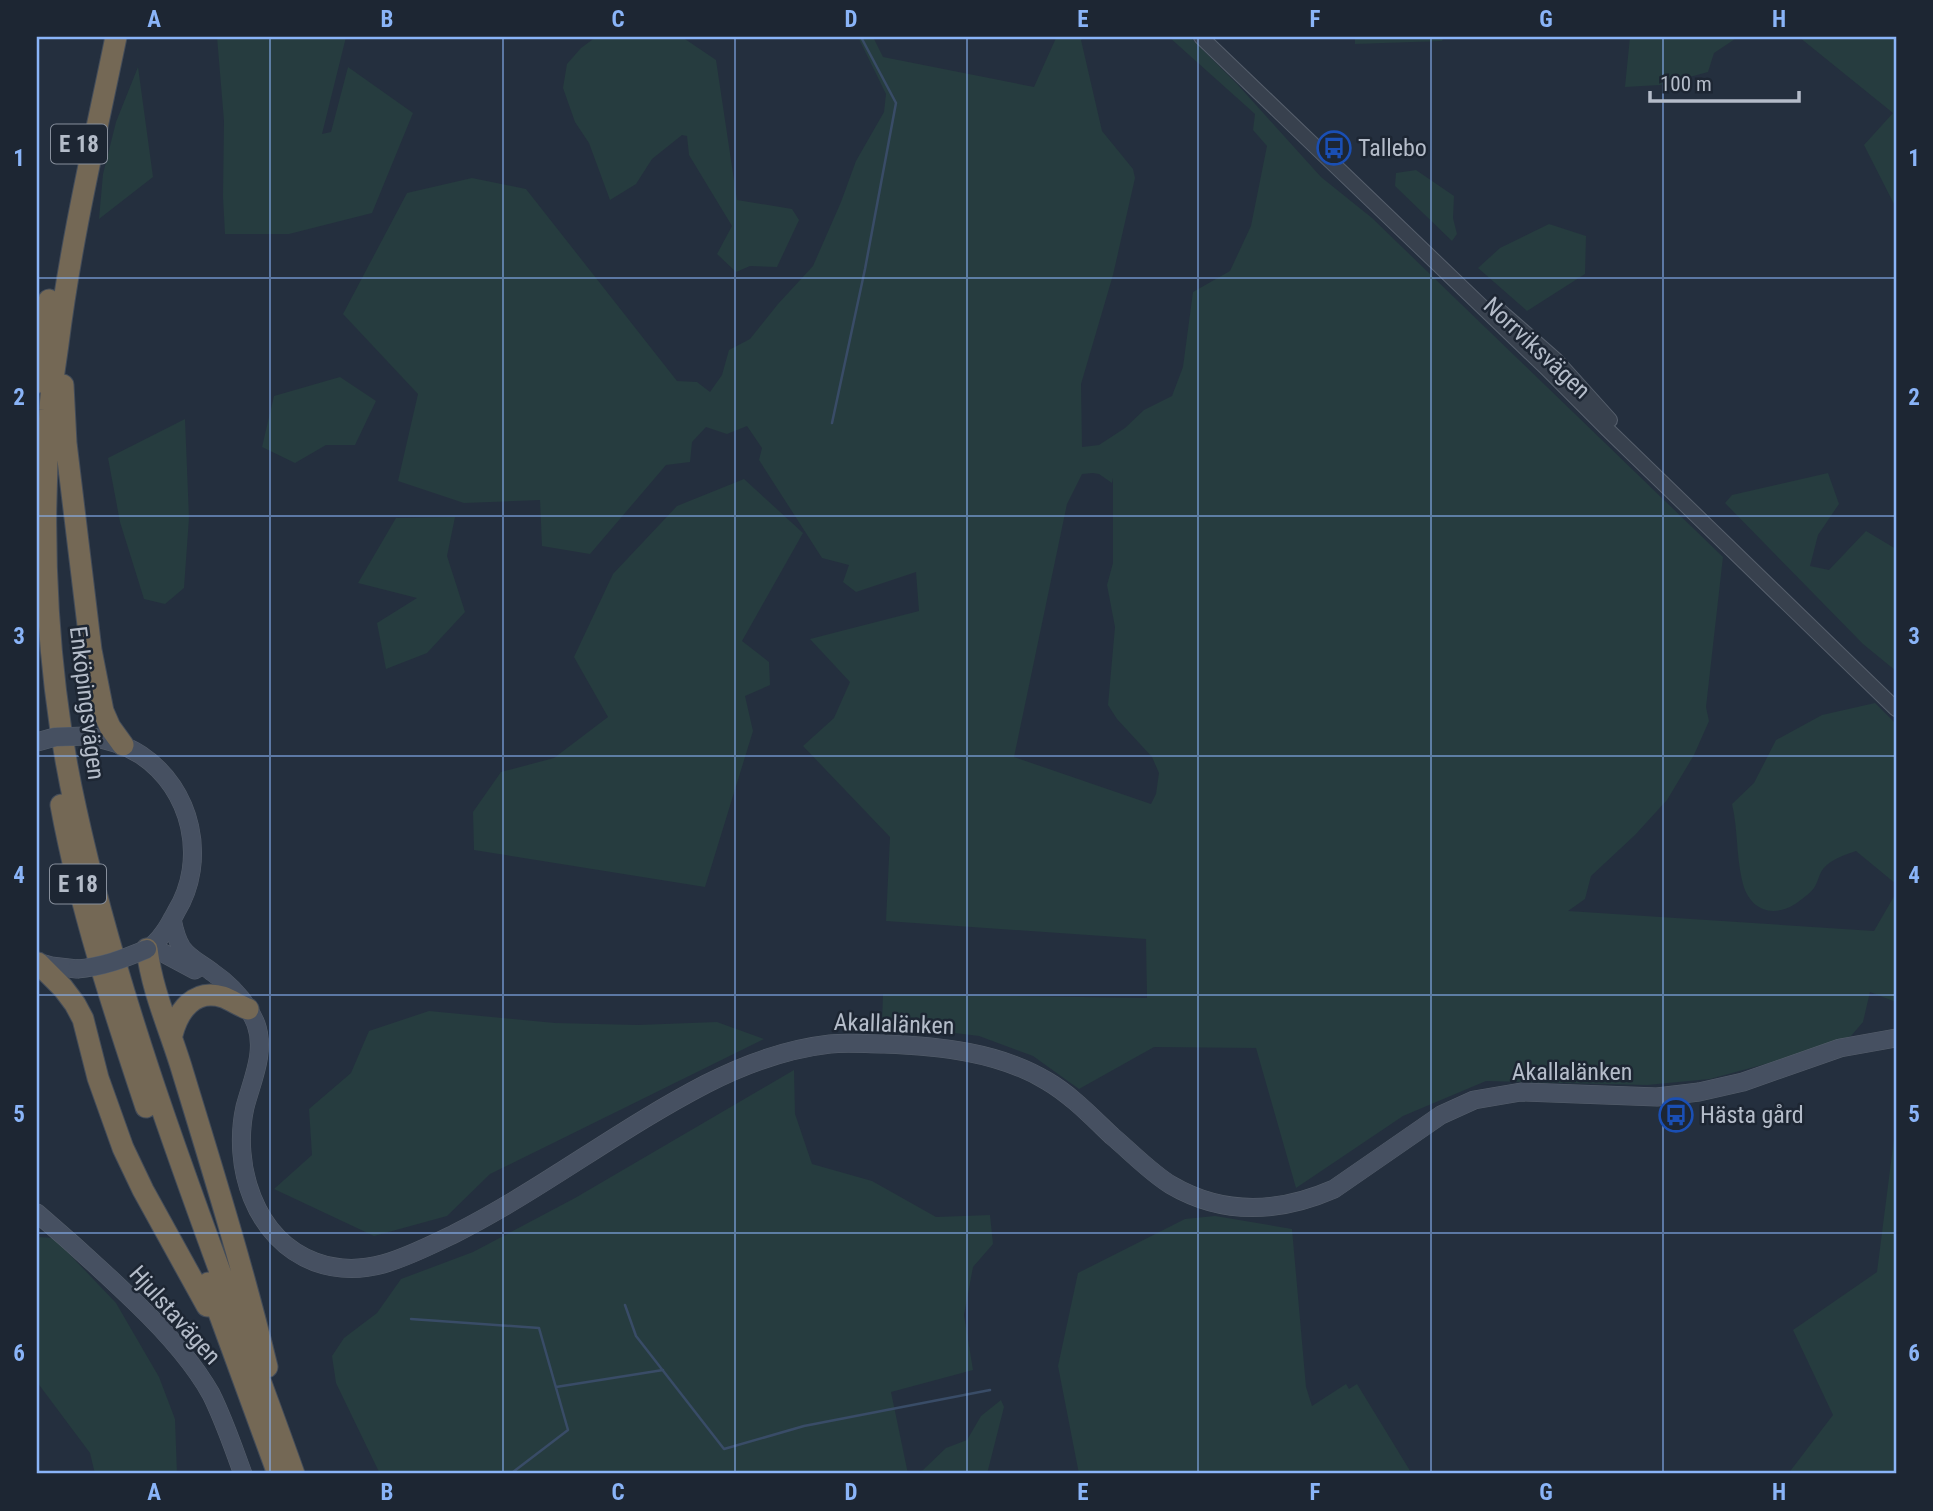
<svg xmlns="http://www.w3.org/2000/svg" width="1933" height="1511" viewBox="0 0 1933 1511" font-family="'Roboto Condensed',sans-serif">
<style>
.green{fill:#263c3f;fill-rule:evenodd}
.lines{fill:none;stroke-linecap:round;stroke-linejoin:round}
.stream{stroke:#394c67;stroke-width:2.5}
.tertiary-casing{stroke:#565f6c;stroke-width:16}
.secondary-casing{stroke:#565f6c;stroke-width:19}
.motorway-casing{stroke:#434c59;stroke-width:23}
.tertiary{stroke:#38414e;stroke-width:14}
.secondary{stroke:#465061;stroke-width:18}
.motorway{stroke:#746855;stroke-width:21}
.secondary-bridge-casing{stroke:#565f6c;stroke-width:19;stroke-linecap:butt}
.secondary-bridge{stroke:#465061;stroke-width:18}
.grid{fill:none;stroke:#8ab4f8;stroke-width:2;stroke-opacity:0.55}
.labels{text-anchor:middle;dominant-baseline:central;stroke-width:5;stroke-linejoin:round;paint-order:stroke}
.shield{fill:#1d2633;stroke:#878f9c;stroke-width:2}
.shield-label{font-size:23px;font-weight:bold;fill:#b4bcc9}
.poi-label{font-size:24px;fill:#b4bcc9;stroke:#1d2633;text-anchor:start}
.street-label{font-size:24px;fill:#b4bcc9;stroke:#1d2633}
.neatline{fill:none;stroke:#8ab4f8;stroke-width:2.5}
.grid-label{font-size:23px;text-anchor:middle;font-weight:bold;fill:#8ab4f8}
</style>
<rect width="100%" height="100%" fill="#242f3e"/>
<!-- green -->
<path class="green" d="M 217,37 L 346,37 L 322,134 L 331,132 L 348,67 L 413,113 L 372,213 L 289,234 L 225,234 L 223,197 L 224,121 Z
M 596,37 L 682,37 L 716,60 L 737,200 L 792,209 L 799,220 L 777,267 L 750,266 L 736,272 L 717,254 L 732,226 L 689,155 L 687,136 L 682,135 L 652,159 L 636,184 L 610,200 L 589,143 L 575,122 L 563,88 L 567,64 L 581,48 Z
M 858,37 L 873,37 L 883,57 L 1034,87 L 1056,38 L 1054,37 L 1085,37 L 1081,40 L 1102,131 L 1133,169 L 1135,178 L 1113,275 L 1081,384 L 1082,447 L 1099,445 L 1125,428 L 1144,410 L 1172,396 L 1183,367 L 1193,292 L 1230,271 L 1251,226 L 1267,146 L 1253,130 L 1255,114 L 1169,37 L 1190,37 L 1238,85 L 1321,177 L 1372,218 L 1723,557 L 1706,707 L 1709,721 L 1694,755 L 1667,800 L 1635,835 L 1591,876 L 1585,899 L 1568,911 L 1874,931 L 1896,893 L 1896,1002 L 1870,992 L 1863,1022 L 1851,1036 L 1798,1055 L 1710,1079 L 1647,1085 L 1486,1081 L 1403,1116 L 1296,1188 L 1256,1048 L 1154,1047 L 1079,1089 L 1033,1056 L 979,1036 L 882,1024 L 883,994 L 1147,998 L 1146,939 L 886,921 L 890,837 L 803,746 L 834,718 L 850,682 L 810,639 L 919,611 L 916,572 L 856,592 L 843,582 L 849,565 L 822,558 L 759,460 L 762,448 L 747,426 L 727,434 L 706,427 L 692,442 L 690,462 L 666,465 L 590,554 L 542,546 L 540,500 L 464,503 L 398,481 L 418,394 L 343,314 L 407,193 L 472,178 L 526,189 L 677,381 L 697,382 L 710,392 L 722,375 L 729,350 L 750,339 L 778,304 L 813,266 L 841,202 L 856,161 L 884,112 L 886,94 ZM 1093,473 L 1099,474 L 1112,483 L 1113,478 L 1113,563 L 1107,585 L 1115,627 L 1108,705 L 1117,719 L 1152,757 L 1159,773 L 1156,794 L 1151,804 L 1014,757 L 1067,504 L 1082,474 Z
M 1355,37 L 1444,37 L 1442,41 L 1355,44 Z
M 1630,37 L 1738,37 L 1714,53 L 1708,72 L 1660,85 L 1625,87 Z
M 1799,37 L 1896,37 L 1896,208 L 1864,145 L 1893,113 Z
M 138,67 L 153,177 L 99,219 L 103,174 L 116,122 Z
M 1416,170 L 1454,196 L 1453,218 L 1457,234 L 1452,241 L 1395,186 L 1396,173 Z
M 1549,224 L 1586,236 L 1585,274 L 1527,311 L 1478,268 L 1500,248 Z
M 340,377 L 376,401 L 355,445 L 326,445 L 295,463 L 262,447 L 274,396 Z
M 185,419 L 189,518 L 184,588 L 165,604 L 144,599 L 120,522 L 108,458 Z
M 1828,473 L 1839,504 L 1818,535 L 1810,566 L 1829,570 L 1866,531 L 1896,549 L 1896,671 L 1863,644 L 1725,503 L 1732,495 Z
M 744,479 L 803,533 L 742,641 L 769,662 L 770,685 L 745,696 L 753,731 L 705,887 L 474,850 L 473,812 L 501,772 L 554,758 L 608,717 L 574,657 L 613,574 L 677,506 Z
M 455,517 L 447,556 L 465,612 L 427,653 L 386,669 L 377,623 L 417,598 L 358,583 L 396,518 Z
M 1875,703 L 1896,724 L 1896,884 L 1856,851 C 1845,855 1831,859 1823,869 C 1819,874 1818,882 1814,888 C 1811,892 1806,896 1802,899 C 1777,920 1749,913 1742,880 C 1736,855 1738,829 1732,804 L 1754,783 L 1776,740 L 1822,715 Z
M 429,1011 L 555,1023 L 638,1025 L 717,1022 L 764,1039 L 490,1174 L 447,1216 L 374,1236 L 274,1189 L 312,1155 L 309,1109 L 351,1073 L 369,1031 Z
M 794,1070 L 795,1114 L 812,1164 L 872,1181 L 936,1217 L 990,1215 L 993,1244 L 973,1267 L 964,1315 L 973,1370 L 891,1392 L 908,1474 L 380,1474 L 336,1383 L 332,1356 L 344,1338 L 377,1313 L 401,1279 L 473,1252 L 575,1198 Z
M 1896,1109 L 1896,1474 L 1788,1474 L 1833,1415 L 1793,1330 L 1877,1272 L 1895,1131 Z
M 1215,1216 L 1292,1229 L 1306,1387 L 1312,1406 L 1346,1384 L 1349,1389 L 1357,1384 L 1412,1474 L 1079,1474 L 1058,1366 L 1078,1273 L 1185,1219 Z
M 37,1237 L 54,1238 L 116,1303 L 159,1377 L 175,1419 L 177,1474 L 95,1474 L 90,1453 L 37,1382 Z
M 1001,1400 L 1004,1407 L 987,1474 L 910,1474 L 923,1470 L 946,1448 L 967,1440 L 981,1416 Z"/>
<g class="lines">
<!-- stream -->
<path class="stream" d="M 832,423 L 865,269 L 896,103 L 861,37
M 625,1305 L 636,1336 L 724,1449 L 804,1426 L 990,1390
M 411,1319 L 539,1328 L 568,1430 L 513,1472
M 556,1387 L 663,1370"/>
<defs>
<path id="tertiary" d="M 1201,37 L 1546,368 L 1608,430 L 1896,709
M 1500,311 L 1556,360 L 1610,420"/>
<path id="secondary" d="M 86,736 C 106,739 124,744 141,755 C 192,789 208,860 176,912 C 169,925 160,942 147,949
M 172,919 C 174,929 176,939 182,948 C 190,959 202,964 212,972 C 231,985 247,1002 256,1024 C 266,1052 252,1080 245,1107 C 232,1165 254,1239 315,1262 C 337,1270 361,1270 383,1264 C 408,1257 431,1245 454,1234 C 541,1190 619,1129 706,1084 C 745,1064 786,1049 830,1044 C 847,1042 866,1044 884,1044 C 939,1046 999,1052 1047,1081 C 1071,1095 1092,1117 1112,1136 C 1130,1151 1151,1173 1171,1185 C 1224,1216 1279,1213 1334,1189 L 1441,1115 L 1474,1100 L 1521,1092 L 1657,1097 L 1699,1092 L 1743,1082 L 1840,1048 L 1896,1038
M 152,947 L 195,970
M 37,962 L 51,966 L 77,969
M 37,1213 C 71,1242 104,1272 136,1303 C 164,1330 192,1360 211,1394 C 224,1420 233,1447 243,1474"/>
<path id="motorway" d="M 116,37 C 95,139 71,240 58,344 C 55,366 51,388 50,410 C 40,542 47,681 76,810 C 126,1038 216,1255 294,1474
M 40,382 L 49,300
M 63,385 L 66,443 L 91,650 L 103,711 L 110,727 L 123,745
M 61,805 C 80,908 113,1008 146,1107
M 147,949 C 152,992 171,1032 183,1073 C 213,1171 243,1268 267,1367
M 38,963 L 63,988 L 75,1004 L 83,1019 L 98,1078 L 123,1148 L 143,1190 L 207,1306
M 172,1035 C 178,1011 194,988 223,997 C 231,1000 240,1006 248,1009
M 208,1283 L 278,1474"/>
</defs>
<!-- tertiary casing -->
<use href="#tertiary" class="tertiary-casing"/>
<!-- secondary casing -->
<use href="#secondary" class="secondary-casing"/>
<!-- motorway casing -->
<use href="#motorway" class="motorway-casing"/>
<!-- tertiary -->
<use href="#tertiary" class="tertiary"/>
<!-- secondary -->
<use href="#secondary" class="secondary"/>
<!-- motorway -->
<use href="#motorway" class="motorway"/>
<defs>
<path id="secondary-bridge" d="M 37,742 L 55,737 L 86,736
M 77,969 C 102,967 123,959 147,949"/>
</defs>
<!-- secondary-bridge casing -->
<use href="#secondary-bridge" class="secondary-bridge-casing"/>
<!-- secondary-bridge -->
<use href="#secondary-bridge" class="secondary-bridge"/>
</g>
<!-- grid -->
<path class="grid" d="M 270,37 L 270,1474M 503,37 L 503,1474M 735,37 L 735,1474M 967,37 L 967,1474M 1198,37 L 1198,1474M 1431,37 L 1431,1474M 1663,37 L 1663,1474M 37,278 L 1896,278M 37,516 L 1896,516M 37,756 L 1896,756M 37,995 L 1896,995M 37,1233 L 1896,1233"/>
<!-- icons -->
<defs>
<symbol id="bus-ring" viewBox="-11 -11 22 22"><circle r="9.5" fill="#1d2633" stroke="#1a4fb4" stroke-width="1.5"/><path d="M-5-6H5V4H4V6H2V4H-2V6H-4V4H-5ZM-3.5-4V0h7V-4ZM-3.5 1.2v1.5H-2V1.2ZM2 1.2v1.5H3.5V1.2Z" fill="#1a4fb4"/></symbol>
</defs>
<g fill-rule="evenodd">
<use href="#bus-ring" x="1315" y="129" width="38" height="38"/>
<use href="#bus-ring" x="1657" y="1096" width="38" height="38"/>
</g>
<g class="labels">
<!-- shield labels -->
<g class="shield">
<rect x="51" y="124.5" width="56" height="39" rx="5"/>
<rect x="50" y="864.5" width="56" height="39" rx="5"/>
</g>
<g class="shield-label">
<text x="79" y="144">E 18</text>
<text x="78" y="884">E 18</text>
</g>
<!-- poi labels -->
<g class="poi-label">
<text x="1358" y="148">Tallebo</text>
<text x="1700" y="1115">Hästa gård</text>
</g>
<!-- street labels -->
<g class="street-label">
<text transform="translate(1537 348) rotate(43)">Norrviksvägen</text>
<text transform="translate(87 703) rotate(83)">Enköpingsvägen</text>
<text transform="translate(894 1024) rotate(2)">Akallalänken</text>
<text x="1572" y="1072">Akallalänken</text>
<text transform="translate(175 1315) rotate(48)">Hjulstavägen</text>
</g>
</g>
<!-- border -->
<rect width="1933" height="1511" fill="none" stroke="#1d2633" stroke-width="77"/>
<!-- scale -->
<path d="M1650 91v10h149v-10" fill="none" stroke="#b4bcc9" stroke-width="3.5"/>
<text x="1660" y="91" font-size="21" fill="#b4bcc9" stroke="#1d2633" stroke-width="5" paint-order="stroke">100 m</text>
<rect x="38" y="38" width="1857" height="1434" class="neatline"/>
<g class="grid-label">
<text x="154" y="27">A</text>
<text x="387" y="27">B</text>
<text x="618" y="27">C</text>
<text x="851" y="27">D</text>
<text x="1083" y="27">E</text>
<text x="1315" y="27">F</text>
<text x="1546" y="27">G</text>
<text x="1779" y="27">H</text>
<text x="19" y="166">1</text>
<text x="1914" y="166">1</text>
<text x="19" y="405">2</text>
<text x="1914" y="405">2</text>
<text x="19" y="644">3</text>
<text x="1914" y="644">3</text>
<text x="19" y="883">4</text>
<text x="1914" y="883">4</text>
<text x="19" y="1122">5</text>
<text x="1914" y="1122">5</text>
<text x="19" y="1361">6</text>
<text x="1914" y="1361">6</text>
<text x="154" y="1500">A</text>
<text x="387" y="1500">B</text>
<text x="618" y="1500">C</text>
<text x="851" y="1500">D</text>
<text x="1083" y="1500">E</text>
<text x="1315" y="1500">F</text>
<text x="1546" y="1500">G</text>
<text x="1779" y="1500">H</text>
</g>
</svg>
